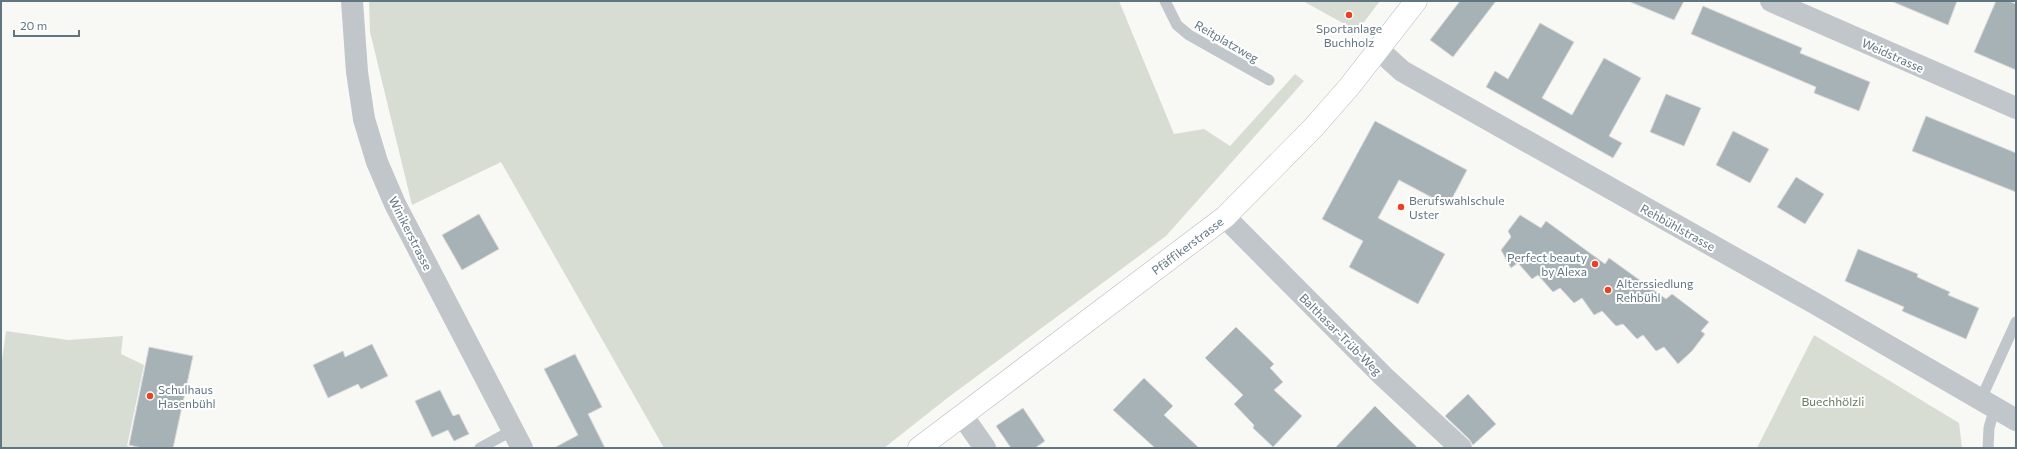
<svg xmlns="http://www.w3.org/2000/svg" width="2017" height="449" viewBox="0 0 2017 449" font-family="Commissioner,sans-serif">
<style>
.green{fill:#d8ddd4}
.building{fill:#a7b2b7;stroke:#d9d9d7}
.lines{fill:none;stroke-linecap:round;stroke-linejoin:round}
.secondary-casing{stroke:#b3babe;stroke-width:23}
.lane{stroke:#c0c6c9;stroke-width:11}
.street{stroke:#c0c6c9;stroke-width:22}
.secondary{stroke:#fff;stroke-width:22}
.poi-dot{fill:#ea4123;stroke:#fff;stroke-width:1.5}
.labels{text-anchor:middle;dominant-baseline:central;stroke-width:4;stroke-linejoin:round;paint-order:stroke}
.poi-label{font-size:12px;fill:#627681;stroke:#fff;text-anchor:start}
.street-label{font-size:12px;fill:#627681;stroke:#fff}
.park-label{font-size:12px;fill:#677961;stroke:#fff}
</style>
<rect width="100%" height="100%" fill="#f8f8f5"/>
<!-- green -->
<path class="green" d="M 369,1 L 1119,1 L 1174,134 L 1204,129 L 1230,146 L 1295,74 L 1304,81 L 1166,236 L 950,396 L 884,448 L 664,448 L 501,162 L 412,205 L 370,32 Z
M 1303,1 L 1380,1 L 1357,31 Z
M 6,331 L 68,340 L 123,336 L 121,354 L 144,365 L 127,446 L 134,448 L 1,448 L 1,368 Z
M 1814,335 L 1959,423 L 1962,448 L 1757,448 Z"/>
<!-- building -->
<path class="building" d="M 1460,1 L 1496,1 L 1453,57 L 1430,40 Z
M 1628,1 L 1684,1 L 1674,20 Z
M 1891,1 L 1957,1 L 1948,25 Z
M 1996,1 L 2009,1 L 2016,4 L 2016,70 L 1974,52 Z
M 1703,6 L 1802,48 L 1800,53 L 1870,82 L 1859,111 L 1814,93 L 1816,87 L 1691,34 Z
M 1540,23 L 1574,42 L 1542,98 L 1572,115 L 1604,58 L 1641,78 L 1609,136 L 1622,143 L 1613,158 L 1486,87 L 1495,71 L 1508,79 Z
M 1666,94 L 1701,108 L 1684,146 L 1650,132 Z
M 1926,116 L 2016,153 L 2016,192 L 1912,151 Z
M 1375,121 L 1467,170 L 1448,206 L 1399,180 L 1378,218 L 1445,254 L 1418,304 L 1349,267 L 1363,241 L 1322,219 Z
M 1733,131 L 1769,149 L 1750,183 L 1716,165 Z
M 1796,177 L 1824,194 L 1805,224 L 1777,207 Z
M 479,214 L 499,249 L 462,270 L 442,235 Z
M 1520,215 L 1541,228 L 1546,221 L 1605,264 L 1609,258 L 1666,299 L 1672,294 L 1709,322 L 1701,331 L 1705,334 L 1692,351 L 1678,364 L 1664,347 L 1656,351 L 1643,335 L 1637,339 L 1623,324 L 1616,326 L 1602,311 L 1594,315 L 1582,298 L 1574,303 L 1560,288 L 1553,292 L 1538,275 L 1532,279 L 1518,263 L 1511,268 L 1501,250 L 1511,237 L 1508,231 Z
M 1858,249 L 1918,274 L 1917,277 L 1950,292 L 1948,295 L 1979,308 L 1966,339 L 1902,311 L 1904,307 L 1845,281 Z
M 1236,327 L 1274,364 L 1270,368 L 1283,382 L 1274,390 L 1302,416 L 1273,447 L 1253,428 L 1254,425 L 1234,404 L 1243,395 L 1205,358 Z
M 372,344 L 388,376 L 361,389 L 358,384 L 328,398 L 313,365 L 343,351 L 345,357 Z
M 149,347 L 193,356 L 173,448 L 142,448 L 129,445 Z
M 575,354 L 602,407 L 588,414 L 605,448 L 554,448 L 578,435 L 544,369 Z
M 1144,378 L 1173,406 L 1164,415 L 1199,448 L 1155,448 L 1113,410 Z
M 440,390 L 453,416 L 459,414 L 469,434 L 454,441 L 448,430 L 432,437 L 415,401 Z
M 1468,394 L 1496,424 L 1473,445 L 1469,439 L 1445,416 Z
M 1375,406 L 1392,423 L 1418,448 L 1335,448 Z
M 1023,408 L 1045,441 L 1035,448 L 1011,448 L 996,426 Z"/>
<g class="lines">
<defs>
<g id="secondary">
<path id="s1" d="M 919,448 L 1225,217 L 1313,128 L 1349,87 L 1416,1"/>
</g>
</defs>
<!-- secondary casing -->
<use href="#secondary" class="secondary-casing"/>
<!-- lane -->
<path class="lane" d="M 1165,1 L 1177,25 L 1189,35 L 1269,80
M 1981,399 L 2016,322
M 480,448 L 513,430
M 1988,448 L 1989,428 L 1995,407"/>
<!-- street -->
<path class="street" d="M 352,1 L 357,72 L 364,119 L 377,162 L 395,204 L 522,448
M 1771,1 L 2016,108
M 1379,50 L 1402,71 L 1816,304 L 2016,420
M 1225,217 L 1383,376 L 1461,448
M 962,415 L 985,448"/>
<!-- secondary -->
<use href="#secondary" class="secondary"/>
</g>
<!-- markers -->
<g class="poi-dot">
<circle cx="1349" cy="15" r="4"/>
<circle cx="1401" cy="207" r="4"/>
<circle cx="1595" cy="264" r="4"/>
<circle cx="1608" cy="290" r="4"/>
<circle cx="150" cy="396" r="4"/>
</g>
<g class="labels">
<!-- poi labels -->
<g class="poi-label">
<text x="1349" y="28" text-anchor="middle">Sportanlage<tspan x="1349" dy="14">Buchholz</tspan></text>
<text x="1409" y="200">Berufswahlschule<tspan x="1409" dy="14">Uster</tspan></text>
<text x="1587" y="257" text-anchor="end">Perfect beauty<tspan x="1587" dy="14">by Alexa</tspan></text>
<text x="1616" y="283">Alterssiedlung<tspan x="1616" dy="14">Rehbühl</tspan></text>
<text x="158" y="389">Schulhaus<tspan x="158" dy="14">Hasenbühl</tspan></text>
</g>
<!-- street labels -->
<g class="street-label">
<text transform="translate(1227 41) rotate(30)">Reitplatzweg</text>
<text transform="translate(1893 55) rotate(24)">Weidstrasse</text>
<text transform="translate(1678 227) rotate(29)">Rehbühlstrasse</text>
<text transform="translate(411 233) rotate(63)">Winikerstrasse</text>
<text stroke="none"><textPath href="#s1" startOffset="336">Pfäffikerstrasse</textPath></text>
<text transform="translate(1341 334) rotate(45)">Balthasar-Trüb-Weg</text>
</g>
<!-- park labels -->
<g class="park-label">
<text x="1833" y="401">Buechhölzli</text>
</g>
</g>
<!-- border -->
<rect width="2017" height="449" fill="none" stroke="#627681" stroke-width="4"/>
<!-- scale -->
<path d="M14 30v6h65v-6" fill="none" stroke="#627681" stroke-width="2"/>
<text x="20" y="30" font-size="12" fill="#627681" stroke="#ffffff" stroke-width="3" paint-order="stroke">20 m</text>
</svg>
